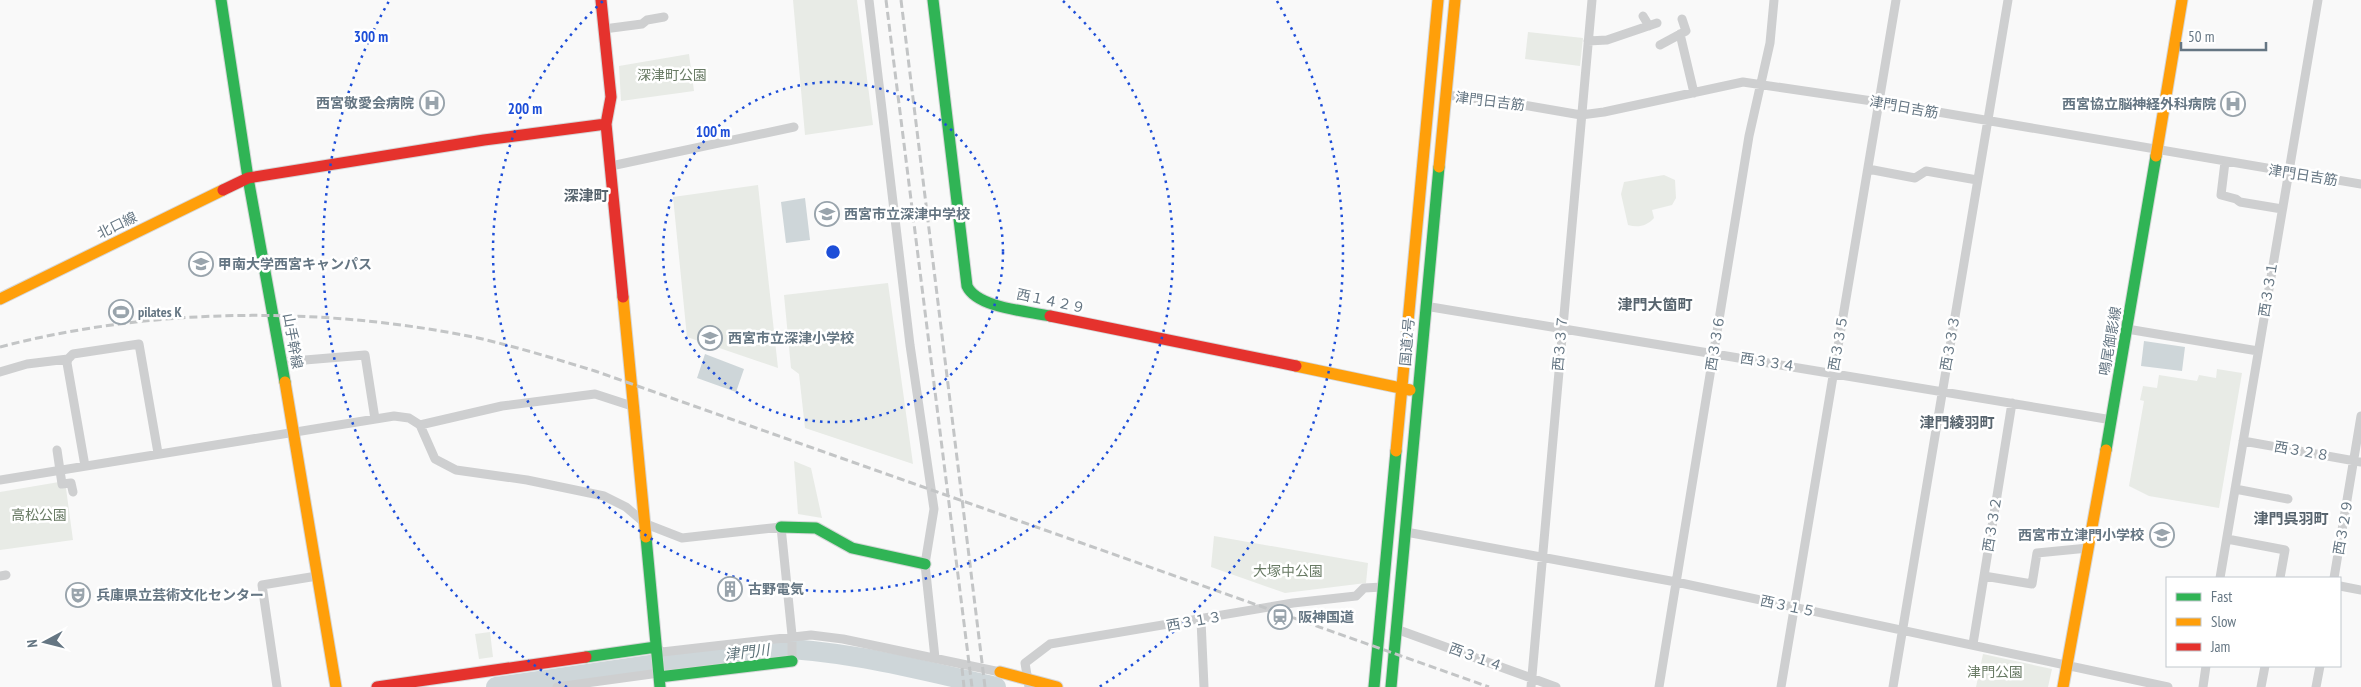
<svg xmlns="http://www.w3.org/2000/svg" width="2361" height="687" viewBox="0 0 2361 687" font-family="'PT Sans Narrow','Noto Sans JP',sans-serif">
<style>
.green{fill:#e8ebe6}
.water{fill:#ced6d9}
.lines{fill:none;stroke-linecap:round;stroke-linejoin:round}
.river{stroke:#ced6d9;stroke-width:20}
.fast-casing{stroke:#d5d6d7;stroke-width:13}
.slow-casing{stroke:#d5d6d7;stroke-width:13}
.jam-casing{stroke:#d5d6d7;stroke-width:13}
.street{stroke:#cecfd0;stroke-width:9}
.fast{stroke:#30b455;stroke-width:11}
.slow{stroke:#ff9f0a;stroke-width:11}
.jam{stroke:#e5322d;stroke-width:11}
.rail{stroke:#c3c5c6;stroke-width:3;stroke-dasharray:8 4;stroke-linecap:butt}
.street-bridge{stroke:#cecfd0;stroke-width:9}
.ring{fill:none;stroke:#1d4ed8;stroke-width:2.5;stroke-dasharray:2.5 5}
.labels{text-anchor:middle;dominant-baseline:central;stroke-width:5;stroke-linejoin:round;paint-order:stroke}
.park-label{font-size:14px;fill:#687a64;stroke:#fff}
.street-label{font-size:14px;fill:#657683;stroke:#fff}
.poi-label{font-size:14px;font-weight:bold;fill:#657683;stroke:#fff;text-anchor:start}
.neighbourhood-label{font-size:15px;font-weight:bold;fill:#57646e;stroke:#fff}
.water-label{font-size:15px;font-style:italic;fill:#60757c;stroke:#fff}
.centre{fill:#1d4ed8;stroke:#fff;stroke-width:2.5}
.ring-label{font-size:15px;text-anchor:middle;font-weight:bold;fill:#1d4ed8;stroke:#fff;stroke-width:5;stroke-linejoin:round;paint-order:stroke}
</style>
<rect width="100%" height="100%" fill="#f9f9f9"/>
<!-- green -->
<path class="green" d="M 793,0 L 857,0 L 873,125 L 805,135 Z
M 1528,32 L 1583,38 L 1580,66 L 1525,59 Z
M 689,54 L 694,91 L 621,101 L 619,66 Z
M 1664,175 L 1675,180 L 1676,198 L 1672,205 L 1652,210 L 1654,218 C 1647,226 1638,228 1628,225 L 1621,194 L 1624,182 Z
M 758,185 L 778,368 L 687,337 L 673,197 Z
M 888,283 L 913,464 L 805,428 L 799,374 L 791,368 L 784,295 Z
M 2217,369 L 2242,373 L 2219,508 L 2149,496 L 2129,486 L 2144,401 L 2140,400 L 2143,386 L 2157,388 L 2159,375 L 2197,381 L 2199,375 L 2216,378 Z
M 794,461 L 811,468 L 822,518 L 798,514 Z
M 65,481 L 73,540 L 0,550 L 0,492 Z
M 1214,536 L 1368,563 L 1366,583 L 1285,593 L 1211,567 Z
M 490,632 L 493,657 L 479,659 L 475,634 Z
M 1983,654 L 2052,669 L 2048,687 L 1976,687 Z"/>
<!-- water -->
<path class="water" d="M 805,198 L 810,240 L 786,243 L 781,202 Z
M 2144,341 L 2185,347 L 2182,371 L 2141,366 Z
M 705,354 L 744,369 L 736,392 L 697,378 Z"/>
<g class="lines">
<!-- river -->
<path class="river" d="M 496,687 L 769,648 C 847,650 920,670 996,687"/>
<defs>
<path id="fast" d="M 221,0 L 248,178 L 285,382
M 933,0 L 967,286 C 977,308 1027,311 1050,316
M 2106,450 L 2156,156
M 781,527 L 816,528 L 852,548 L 925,564
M 646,537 L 660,687
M 586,657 L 656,647
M 659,677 L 792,661
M 1374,687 L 1396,451
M 1391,687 L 1439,167"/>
<path id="slow" d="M 2156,156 L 2182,0
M 1439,167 L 1455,0
M 623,297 L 646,537
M 0,299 L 223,190
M 1296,366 L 1410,390
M 285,382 L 336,687
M 1396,451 L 1438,0
M 1000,672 L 1057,687
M 2063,687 L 2106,450"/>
<path id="jam" d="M 601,0 L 611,97 L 606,124 L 623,297
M 223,190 L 248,178 L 484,140 L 606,124
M 1050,316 L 1296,366
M 377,687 L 586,657"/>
</defs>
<!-- fast casing -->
<use href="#fast" class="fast-casing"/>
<!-- slow casing -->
<use href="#slow" class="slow-casing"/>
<!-- jam casing -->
<use href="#jam" class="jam-casing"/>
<!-- street -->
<path class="street" d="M 869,0 L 910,345 L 934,509 L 925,564 L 935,658
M 1643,16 L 1649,26
M 604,29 L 642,24 L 647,20 L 664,17
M 1680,34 L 1694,93
M 1588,41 L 1607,40 L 1657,23
M 1660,45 L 1686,31 L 1682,19
M 1447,95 L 1512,103 L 1581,115 L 1604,112 L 1743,82 L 1879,102 L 2361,184
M 2225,162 L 2221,195 L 2236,199 L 2240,202 L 2282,209
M 611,166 L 794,127
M 1868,169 L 1915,178 L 1926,171 L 1977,180
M 1425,306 L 2112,420
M 2127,329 L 2258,351
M 281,362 L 365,355 L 375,419
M 0,372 L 27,364 L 68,359
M 420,425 L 502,406 L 595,394 L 635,407
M 2243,441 L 2361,462
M 85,466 L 67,363 L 68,359 L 73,354 L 139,344 L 158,453
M 0,480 L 394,416 L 409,418 L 420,425 L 435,459 L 456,470 L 527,480 L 604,496 L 626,507 L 646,524 L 682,538 L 781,527 L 792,635 L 792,661
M 2235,489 L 2288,499
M 1406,532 L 1676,582 L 2168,687
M 2227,539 L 2285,550 L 2280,578
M 0,576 L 6,575
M 1984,576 L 2032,584 L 2037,553 L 2088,548
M 2220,578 L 2318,0
M 2334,578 L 2361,416
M 2340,586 L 2361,590
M 1201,620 L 1204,687
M 1396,629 L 1556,687
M 1973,644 L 2012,403
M 656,647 L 662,652 L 811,635 L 843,639 L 1000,672
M 277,687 L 262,585 L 317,576
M 557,687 L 659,673
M 1029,687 L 1025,663 L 1050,644 L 1293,603 L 1356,596 L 1364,588 L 1383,587
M 1531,687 L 1592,0
M 1659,687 L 1749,136 L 1770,43 L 1774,0
M 1781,687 L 1896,0
M 1893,687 L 2008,0
M 2203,687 L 2206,666
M 2261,687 L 2265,666
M 2316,687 L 2320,666"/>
<!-- fast -->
<use href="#fast" class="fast"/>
<!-- slow -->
<use href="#slow" class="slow"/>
<!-- jam -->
<use href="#jam" class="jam"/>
<!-- rail -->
<path class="rail" d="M 886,0 L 972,687
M 901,0 L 985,687
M 0,347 C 153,307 323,306 478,338 C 517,347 556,359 595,371 L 1489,687
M 962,668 L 964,687"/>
<!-- street-bridge -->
<path class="street-bridge" d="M 57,450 L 62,484 L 71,483 L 73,492"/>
</g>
<!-- distance rings -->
<g class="ring">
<circle cx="833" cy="252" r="170"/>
<path d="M1063 1A340 340 0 1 1 603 1"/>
<path d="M567 687A510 510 0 0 1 389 1M1277 1A510 510 0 0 1 1099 687"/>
</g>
<!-- icons -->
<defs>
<symbol id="hospital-ring" viewBox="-11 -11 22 22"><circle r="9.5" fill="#fff" stroke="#99a4ac" stroke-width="1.5"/><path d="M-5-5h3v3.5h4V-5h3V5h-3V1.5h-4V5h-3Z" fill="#99a4ac"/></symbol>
<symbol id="school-ring" viewBox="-11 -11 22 22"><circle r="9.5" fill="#fff" stroke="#99a4ac" stroke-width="1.5"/><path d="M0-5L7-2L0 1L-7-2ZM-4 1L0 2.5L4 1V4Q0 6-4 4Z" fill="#99a4ac"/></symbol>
<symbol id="university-ring" viewBox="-11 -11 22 22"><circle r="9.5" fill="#fff" stroke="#99a4ac" stroke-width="1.5"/><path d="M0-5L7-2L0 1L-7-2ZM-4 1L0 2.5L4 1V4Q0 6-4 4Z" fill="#99a4ac"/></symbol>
<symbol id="stadium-ring" viewBox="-11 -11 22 22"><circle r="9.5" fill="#fff" stroke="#99a4ac" stroke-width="1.5"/><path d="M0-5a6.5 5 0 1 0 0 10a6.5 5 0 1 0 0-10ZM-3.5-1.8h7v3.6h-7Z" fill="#99a4ac"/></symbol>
<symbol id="building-ring" viewBox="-11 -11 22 22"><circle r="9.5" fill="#fff" stroke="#99a4ac" stroke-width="1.5"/><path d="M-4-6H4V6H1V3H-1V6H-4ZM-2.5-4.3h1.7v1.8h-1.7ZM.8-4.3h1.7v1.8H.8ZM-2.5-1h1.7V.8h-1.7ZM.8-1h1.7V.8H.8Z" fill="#99a4ac"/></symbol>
<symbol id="theatre-ring" viewBox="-11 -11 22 22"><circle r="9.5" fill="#fff" stroke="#99a4ac" stroke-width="1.5"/><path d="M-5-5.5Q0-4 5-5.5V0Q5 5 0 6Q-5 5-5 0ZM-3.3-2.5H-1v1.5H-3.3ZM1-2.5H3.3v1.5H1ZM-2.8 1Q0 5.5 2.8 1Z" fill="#99a4ac"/></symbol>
<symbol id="station-ring" viewBox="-11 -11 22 22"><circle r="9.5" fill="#fff" stroke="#99a4ac" stroke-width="1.5"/><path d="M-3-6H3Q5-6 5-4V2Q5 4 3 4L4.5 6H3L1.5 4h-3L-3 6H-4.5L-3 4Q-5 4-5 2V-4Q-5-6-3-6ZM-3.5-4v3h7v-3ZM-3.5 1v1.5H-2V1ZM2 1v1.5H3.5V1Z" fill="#99a4ac"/></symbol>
</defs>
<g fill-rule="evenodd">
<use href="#hospital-ring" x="418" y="89" width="28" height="28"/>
<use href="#hospital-ring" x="2219" y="90" width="28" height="28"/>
<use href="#school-ring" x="813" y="200" width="28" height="28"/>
<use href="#university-ring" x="187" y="250" width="28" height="28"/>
<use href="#stadium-ring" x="107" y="298" width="28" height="28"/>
<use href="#school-ring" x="696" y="324" width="28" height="28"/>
<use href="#school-ring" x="2148" y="521" width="28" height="28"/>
<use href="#building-ring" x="716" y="575" width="28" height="28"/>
<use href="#theatre-ring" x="64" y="581" width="28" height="28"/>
<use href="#station-ring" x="1266" y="603" width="28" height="28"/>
</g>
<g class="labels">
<!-- park labels -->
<g class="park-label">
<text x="672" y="75">深津町公園</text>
<text x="39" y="515">高松公園</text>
<text x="1288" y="571">大塚中公園</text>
<text x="1995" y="672">津門公園</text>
</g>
<!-- street labels -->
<g class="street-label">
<text transform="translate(1490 101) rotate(7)">津門日吉筋</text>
<text transform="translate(1904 107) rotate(10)">津門日吉筋</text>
<text transform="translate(2303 175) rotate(9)">津門日吉筋</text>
<text transform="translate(117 225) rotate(-26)">北口線</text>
<text transform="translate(2268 289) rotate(-81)">西３３１</text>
<text transform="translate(1051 301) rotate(12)">西１４２９</text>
<text transform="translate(293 341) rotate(80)">山手幹線</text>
<text transform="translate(2110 341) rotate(-80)">鳴尾御影線</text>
<text transform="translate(1407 342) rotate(-85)">国道2号</text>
<text transform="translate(1560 343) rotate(-85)">西３３７</text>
<text transform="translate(1715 343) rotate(-81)">西３３６</text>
<text transform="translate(1838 343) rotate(-80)">西３３５</text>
<text transform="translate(1950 343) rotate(-80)">西３３３</text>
<text transform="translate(1768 362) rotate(9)">西３３４</text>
<text transform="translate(2302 451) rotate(10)">西３２８</text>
<text transform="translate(1992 524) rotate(-81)">西３３２</text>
<text transform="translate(2343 527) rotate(-80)">西３２９</text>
<text transform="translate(1788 606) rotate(12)">西３１５</text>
<text transform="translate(1194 621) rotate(-10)">西３１３</text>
<text transform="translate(1476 657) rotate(20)">西３１４</text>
</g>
<!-- poi labels -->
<g class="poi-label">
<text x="414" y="103" text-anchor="end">西宮敬愛会病院</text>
<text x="2216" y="104" text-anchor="end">西宮協立脳神経外科病院</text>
<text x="844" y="214">西宮市立深津中学校</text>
<text x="218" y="264">甲南大学西宮キャンパス</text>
<text x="138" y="312">pilates K</text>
<text x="728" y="338">西宮市立深津小学校</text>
<text x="2144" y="535" text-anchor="end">西宮市立津門小学校</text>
<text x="748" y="589">古野電気</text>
<text x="96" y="595">兵庫県立芸術文化センター</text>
<text x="1298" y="617">阪神国道</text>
</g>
<!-- neighbourhood labels -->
<g class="neighbourhood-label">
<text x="586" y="195">深津町</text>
<text x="1655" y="304">津門大箇町</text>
<text x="1957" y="422">津門綾羽町</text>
<text x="2291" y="518">津門呉羽町</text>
</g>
<!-- water labels -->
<g class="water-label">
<text transform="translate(747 652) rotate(-7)">津門川</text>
</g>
</g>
<circle cx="833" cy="252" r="8" class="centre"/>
<g class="ring-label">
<text x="371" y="42">300 m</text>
<text x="525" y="114">200 m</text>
<text x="713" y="137">100 m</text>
</g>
<!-- legend -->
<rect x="2166" y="577" width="175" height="90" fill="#ffffff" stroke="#c1c8cd"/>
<rect x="2176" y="593" width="25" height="8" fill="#30b455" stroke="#c1c8cd"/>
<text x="2211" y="602" font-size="15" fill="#657683">Fast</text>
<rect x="2176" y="618" width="25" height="8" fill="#ff9f0a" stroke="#c1c8cd"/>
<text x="2211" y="627" font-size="15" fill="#657683">Slow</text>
<rect x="2176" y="643" width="25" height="8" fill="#e5322d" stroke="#c1c8cd"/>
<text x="2211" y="652" font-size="15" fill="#657683">Jam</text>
<!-- north arrow -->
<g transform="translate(45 642) rotate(263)" stroke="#ffffff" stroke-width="4" paint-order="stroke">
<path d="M0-4L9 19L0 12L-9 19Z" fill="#657683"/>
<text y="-8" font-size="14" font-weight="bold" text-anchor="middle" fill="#657683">N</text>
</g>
<!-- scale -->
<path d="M2181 42v8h85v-8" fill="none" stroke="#657683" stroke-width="2.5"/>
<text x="2188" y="42" font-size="15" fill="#657683" stroke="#ffffff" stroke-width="4" paint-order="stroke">50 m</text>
</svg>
